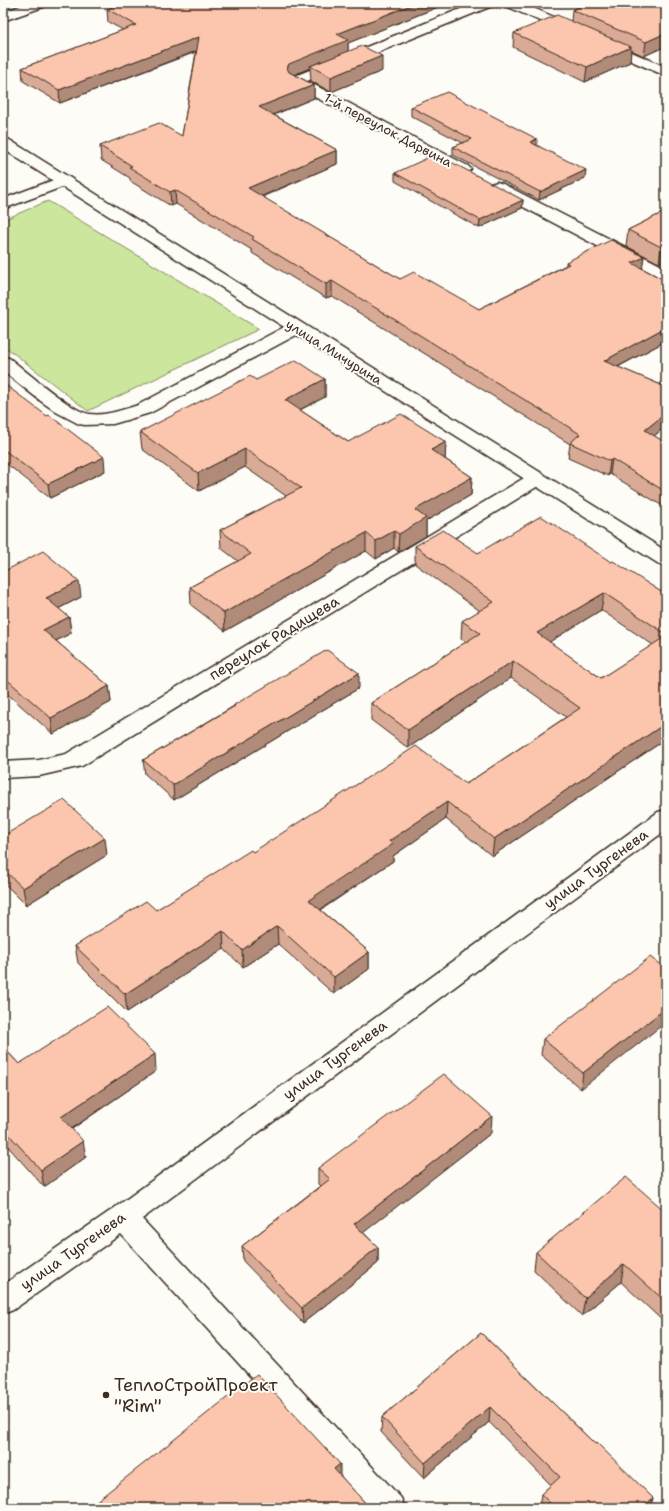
<svg xmlns="http://www.w3.org/2000/svg" width="669" height="1511" viewBox="0 0 669 1511" font-family="'Shantell Sans',sans-serif">
<style>
.green{fill:#cce69d;stroke:#84885e}
.lines{fill:none;stroke-linecap:round;stroke-linejoin:round}
.minor-casing{stroke:#3b2a1e;stroke-width:3}
.tertiary-casing{stroke:#3b2a1e;stroke-width:3}
.minor{fill:#fdfcf7;fill-rule:evenodd}
.tertiary{fill:#fdfcf7;fill-rule:evenodd}
.wall{fill:#d9aa96;stroke:#3b2a1e;fill-rule:evenodd}
.shaded-wall{fill:#b08b7a;stroke:#3b2a1e}
.building{fill:#fcc6ae;stroke:#3b2a1e}
.poi-dot{fill:#3b2a1e;stroke:#fdfcf7;stroke-width:1.5}
.labels{text-anchor:middle;dominant-baseline:central;stroke-width:4;stroke-linejoin:round;paint-order:stroke}
.far-street-label{font-size:13px;fill:#3b2a1e;stroke:#fdfcf7}
.street-label{font-size:15px;fill:#3b2a1e;stroke:#fdfcf7}
.near-poi-label{font-size:18px;fill:#3b2a1e;stroke:#fdfcf7;text-anchor:start}
</style>
<rect width="100%" height="100%" fill="#fdfcf7"/>
<filter id="ink" filterUnits="userSpaceOnUse"><feTurbulence type="fractalNoise" baseFrequency=".025" numOctaves="2"/><feDisplacementMap in="SourceGraphic" scale="8" xChannelSelector="R" yChannelSelector="G"/><feConvolveMatrix kernelMatrix="1 2 1 2 8 2 1 2 1" color-interpolation-filters="sRGB"/></filter>
<g filter="url(#ink)">
<!-- green -->
<path class="green" d="M 48,201 L 259,329 L 88,411 L 3,345 L 3,220 Z"/>
<g class="lines">
<defs>
<path id="minor" d="M 28,3 L 48,3 L 46,6 L 3,21 L 3,12 Z
M 475,3 L 494,3 L 492,6 L 307,81 L 468,166 L 471,169 L 468,172 L 463,174 L 458,172 L 290,84 L 288,81 L 290,78 Z
M 504,3 L 522,3 L 579,28 L 581,31 L 579,34 L 574,35 L 569,34 L 506,6 Z
M 604,40 L 666,67 L 666,76 L 599,47 L 597,44 L 599,41 Z
M 64,176 L 70,178 L 72,181 L 70,184 L 3,209 L 3,199 Z
M 497,182 L 503,184 L 666,268 L 666,280 L 660,279 L 491,190 L 489,187 L 491,184 Z
M 296,323 L 302,324 L 305,328 L 302,332 L 150,413 L 113,424 L 85,425 L 79,424 L 58,413 L 42,402 L 3,371 L 3,357 L 9,358 C 25,370 73,413 90,414 C 106,416 122,410 138,405 L 290,324 Z
M 536,473 L 543,475 L 545,479 L 543,483 L 82,766 L 39,776 L 3,778 L 3,762 L 39,760 L 66,754 L 529,475 Z
M 666,810 L 666,830 L 142,1219 L 401,1498 L 405,1508 L 370,1508 L 121,1234 L 13,1310 L 3,1314 L 3,1285 L 113,1209 L 658,812 Z"/>
<path id="tertiary" d="M 3,137 L 8,139 L 666,551 L 666,566 L 659,564 L 3,149 Z"/>
</defs>
<!-- minor casing -->
<use href="#minor" class="minor-casing"/>
<!-- tertiary casing -->
<use href="#tertiary" class="tertiary-casing"/>
<!-- minor -->
<use href="#minor" class="minor"/>
<!-- tertiary -->
<use href="#tertiary" class="tertiary"/>
</g>
<!-- wall -->
<path class="wall" d="M 124,3 L 448,3 L 348,43 L 348,51 L 382,71 L 331,92 L 311,81 L 310,68 L 295,75 L 314,85 L 314,98 L 274,115 L 337,150 L 337,164 L 262,197 L 400,279 L 479,309 L 566,265 L 566,262 L 642,268 L 666,281 L 666,341 L 618,367 L 666,387 L 666,426 L 654,436 L 666,443 L 666,508 L 610,474 L 608,476 L 568,458 L 570,444 L 332,296 L 326,298 L 252,253 L 252,250 L 176,204 L 171,206 L 130,181 L 130,178 L 101,160 L 100,146 L 182,136 L 196,52 L 60,103 L 23,81 L 22,68 L 123,30 L 108,22 L 107,9 Z
M 583,3 L 666,3 L 666,46 L 644,56 L 631,50 L 630,62 L 585,82 L 513,47 L 514,33 L 571,21 L 572,10 L 586,4 Z
M 411,107 L 537,145 L 585,178 L 539,200 L 453,155 L 453,147 L 463,143 L 411,116 Z
M 395,173 L 523,200 L 522,208 L 479,228 L 395,181 Z
M 666,211 L 666,259 L 659,263 L 626,246 L 628,230 Z
M 325,379 L 325,397 L 300,410 L 348,442 L 446,442 L 445,459 L 472,477 L 471,495 L 426,521 L 426,536 L 398,552 L 394,548 L 376,559 L 366,551 L 225,631 L 191,605 L 190,587 L 238,561 L 221,548 L 220,530 L 286,496 L 245,467 L 199,491 L 142,449 L 140,432 L 256,380 Z
M 3,384 L 105,471 L 50,498 L 3,461 Z
M 415,546 L 478,553 L 611,562 L 666,595 L 666,739 L 492,856 L 446,819 L 393,856 L 393,861 L 321,910 L 369,952 L 369,969 L 334,994 L 278,944 L 243,967 L 224,949 L 127,1012 L 78,963 L 75,946 L 156,910 L 253,852 L 466,784 L 566,717 L 511,678 L 408,748 L 371,720 L 371,703 L 466,642 L 461,639 L 462,621 L 480,611 L 415,564 ZM 601,610 L 653,645 L 601,678 L 549,642 Z
M 3,572 L 81,597 L 58,609 L 69,617 L 71,633 L 56,641 L 109,686 L 111,702 L 53,734 L 3,690 Z
M 359,688 L 174,800 L 145,774 L 143,760 L 234,706 L 234,705 Z
M 3,836 L 107,855 L 26,905 L 3,882 Z
M 666,969 L 581,1089 L 541,1055 L 543,1039 Z
M 3,1047 L 19,1064 L 156,1071 L 72,1129 L 86,1157 L 44,1187 L 3,1141 Z
M 665,1117 L 666,1117 L 666,1140 L 662,1136 Z
M 491,1133 L 363,1232 L 378,1247 L 378,1263 L 303,1323 L 243,1261 L 242,1246 L 320,1186 L 318,1184 L 318,1168 Z
M 666,1212 L 666,1324 L 621,1282 L 582,1316 L 534,1270 L 536,1252 Z
M 481,1333 L 595,1444 L 653,1498 L 650,1508 L 539,1508 L 541,1494 L 551,1485 L 489,1422 L 424,1478 L 381,1432 L 382,1417 Z"/>
<!-- shaded-wall -->
<path class="shaded-wall" d="M 416,3 L 448,3 L 348,43 L 348,53 L 310,66 L 310,68 L 289,77 L 287,68 L 289,64 L 337,34 Z
M 666,33 L 666,46 L 644,56 L 646,42 Z
M 199,37 L 199,50 L 60,103 L 59,90 Z
M 631,47 L 630,62 L 585,82 L 587,67 Z
M 382,56 L 382,71 L 331,92 L 331,77 Z
M 314,85 L 314,98 L 260,120 L 259,107 Z
M 537,139 L 537,147 L 530,142 Z
M 337,150 L 337,164 L 248,202 L 248,188 Z
M 586,170 L 585,178 L 539,200 L 540,192 Z
M 175,190 L 176,204 L 171,206 L 170,192 Z
M 523,200 L 522,208 L 479,228 L 480,220 Z
M 666,244 L 666,259 L 659,263 L 661,247 Z
M 644,257 L 642,271 L 632,263 Z
M 332,281 L 332,296 L 326,298 L 326,284 Z
M 666,327 L 666,341 L 602,375 L 604,361 Z
M 325,379 L 325,397 L 285,417 L 285,400 Z
M 666,413 L 666,426 L 643,445 L 645,430 Z
M 446,442 L 445,460 L 431,450 Z
M 245,449 L 245,467 L 199,491 L 198,473 Z
M 104,457 L 105,471 L 50,498 L 48,484 Z
M 612,459 L 610,474 L 608,476 L 610,461 Z
M 472,477 L 471,495 L 426,521 L 426,536 L 398,552 L 399,534 L 415,510 Z
M 394,531 L 394,548 L 376,559 L 376,541 Z
M 366,533 L 366,551 L 225,631 L 224,613 Z
M 79,581 L 81,597 L 48,614 L 46,598 Z
M 604,593 L 601,610 L 535,651 L 537,633 Z
M 69,617 L 71,633 L 46,646 L 43,630 Z
M 513,661 L 511,678 L 408,748 L 408,730 Z
M 359,673 L 359,688 L 174,800 L 173,785 Z
M 109,686 L 111,702 L 53,734 L 51,718 Z
M 666,723 L 666,739 L 492,856 L 494,839 Z
M 447,802 L 446,819 L 393,856 L 393,861 L 309,917 L 309,900 L 389,841 Z
M 105,838 L 107,855 L 26,905 L 23,888 Z
M 277,926 L 278,944 L 243,967 L 242,950 Z
M 223,931 L 224,949 L 127,1012 L 125,994 Z
M 369,952 L 369,969 L 334,994 L 334,977 Z
M 666,1008 L 666,1022 L 581,1089 L 583,1073 Z
M 155,1054 L 156,1071 L 64,1134 L 61,1117 Z
M 492,1116 L 491,1133 L 354,1240 L 354,1224 Z
M 83,1141 L 86,1157 L 44,1187 L 41,1170 Z
M 378,1247 L 378,1263 L 303,1323 L 302,1308 Z
M 624,1264 L 621,1282 L 582,1316 L 585,1298 Z
M 490,1407 L 489,1422 L 424,1478 L 425,1463 Z
M 340,1464 L 340,1482 L 334,1469 Z
M 653,1498 L 650,1508 L 642,1508 Z"/>
<!-- building -->
<path class="building" d="M 124,3 L 416,3 L 337,34 L 348,40 L 289,64 L 287,68 L 289,72 L 314,85 L 259,107 L 337,150 L 248,188 L 400,279 L 414,272 L 479,309 L 569,264 L 566,262 L 611,240 L 644,257 L 632,263 L 666,281 L 666,327 L 604,361 L 666,387 L 666,413 L 645,430 L 666,443 L 666,492 L 612,459 L 610,461 L 570,443 L 580,434 L 332,281 L 326,284 L 252,239 L 254,237 L 175,190 L 170,192 L 129,167 L 132,166 L 100,146 L 159,123 L 182,136 L 199,37 L 59,90 L 22,68 L 136,25 L 107,9 Z
M 589,3 L 666,3 L 666,33 L 646,42 L 572,10 Z
M 557,15 L 631,47 L 587,67 L 514,33 Z
M 362,46 L 382,56 L 331,77 L 310,66 Z
M 447,92 L 537,139 L 530,142 L 586,170 L 540,192 L 453,147 L 472,139 L 411,107 Z
M 436,154 L 523,200 L 480,220 L 395,173 Z
M 666,211 L 666,244 L 661,247 L 628,230 Z
M 296,360 L 325,379 L 285,400 L 348,442 L 401,414 L 446,442 L 431,450 L 472,477 L 415,510 L 426,518 L 399,534 L 394,531 L 376,541 L 366,533 L 224,613 L 190,587 L 251,554 L 220,530 L 301,488 L 245,449 L 198,473 L 140,432 L 250,376 L 256,380 Z
M 3,383 L 47,416 L 49,415 L 104,457 L 48,484 L 3,449 Z
M 541,516 L 611,562 L 613,561 L 666,595 L 666,634 L 604,593 L 537,633 L 601,678 L 666,636 L 666,723 L 494,839 L 447,802 L 389,841 L 393,844 L 309,900 L 369,952 L 334,977 L 277,926 L 242,950 L 223,931 L 125,994 L 75,946 L 146,901 L 156,910 L 251,850 L 253,852 L 416,746 L 466,784 L 580,708 L 513,661 L 408,730 L 371,703 L 480,633 L 462,621 L 494,602 L 415,546 L 443,530 L 478,553 Z
M 43,551 L 79,581 L 46,598 L 69,617 L 43,630 L 109,686 L 51,718 L 3,676 L 3,572 Z
M 327,650 L 359,673 L 173,785 L 143,760 L 235,706 L 234,705 Z
M 64,800 L 105,838 L 23,888 L 3,869 L 3,836 Z
M 650,957 L 666,969 L 666,1008 L 583,1073 L 543,1039 Z
M 107,1007 L 155,1054 L 61,1117 L 83,1141 L 41,1170 L 3,1128 L 3,1047 L 19,1064 Z
M 444,1074 L 492,1116 L 354,1224 L 378,1247 L 302,1308 L 242,1246 L 330,1179 L 318,1168 Z
M 626,1177 L 666,1212 L 666,1302 L 624,1264 L 585,1298 L 536,1252 Z
M 481,1333 L 595,1444 L 597,1443 L 653,1498 L 642,1508 L 555,1508 L 541,1494 L 560,1477 L 490,1407 L 425,1463 L 382,1417 Z
M 257,1374 L 340,1464 L 334,1469 L 370,1508 L 98,1508 L 94,1503 Z"/>
</g>
<!-- markers -->
<circle class="poi-dot" cx="106" cy="1395" r="4"/>
<g class="labels">
<!-- far-street labels -->
<g class="far-street-label">
<text transform="translate(388 130) rotate(28)">1-й переулок Дарвина</text>
<text transform="translate(334 352) rotate(32)">улица Мичурина</text>
</g>
<!-- street labels -->
<g class="street-label">
<text transform="translate(274 638) rotate(-31)">переулок Радищева</text>
<text transform="translate(596 869) rotate(-36)">улица Тургенева</text>
<text transform="translate(335 1060) rotate(-36)">улица Тургенева</text>
<text transform="translate(73 1251) rotate(-35)">улица Тургенева</text>
</g>
<!-- near-poi labels -->
<g class="near-poi-label">
<text x="114" y="1385">ТеплоСтройПроект<tspan x="114" dy="21">"Rim"</tspan></text>
</g>
</g>
<!-- margin -->
<rect width="669" height="1511" fill="none" stroke="#fdfcf7" stroke-width="16"/>
<rect x="8" y="8" width="653" height="1495" fill="none" stroke="#3b2a1e" stroke-width="1.5" filter="url(#ink)"/>
</svg>
